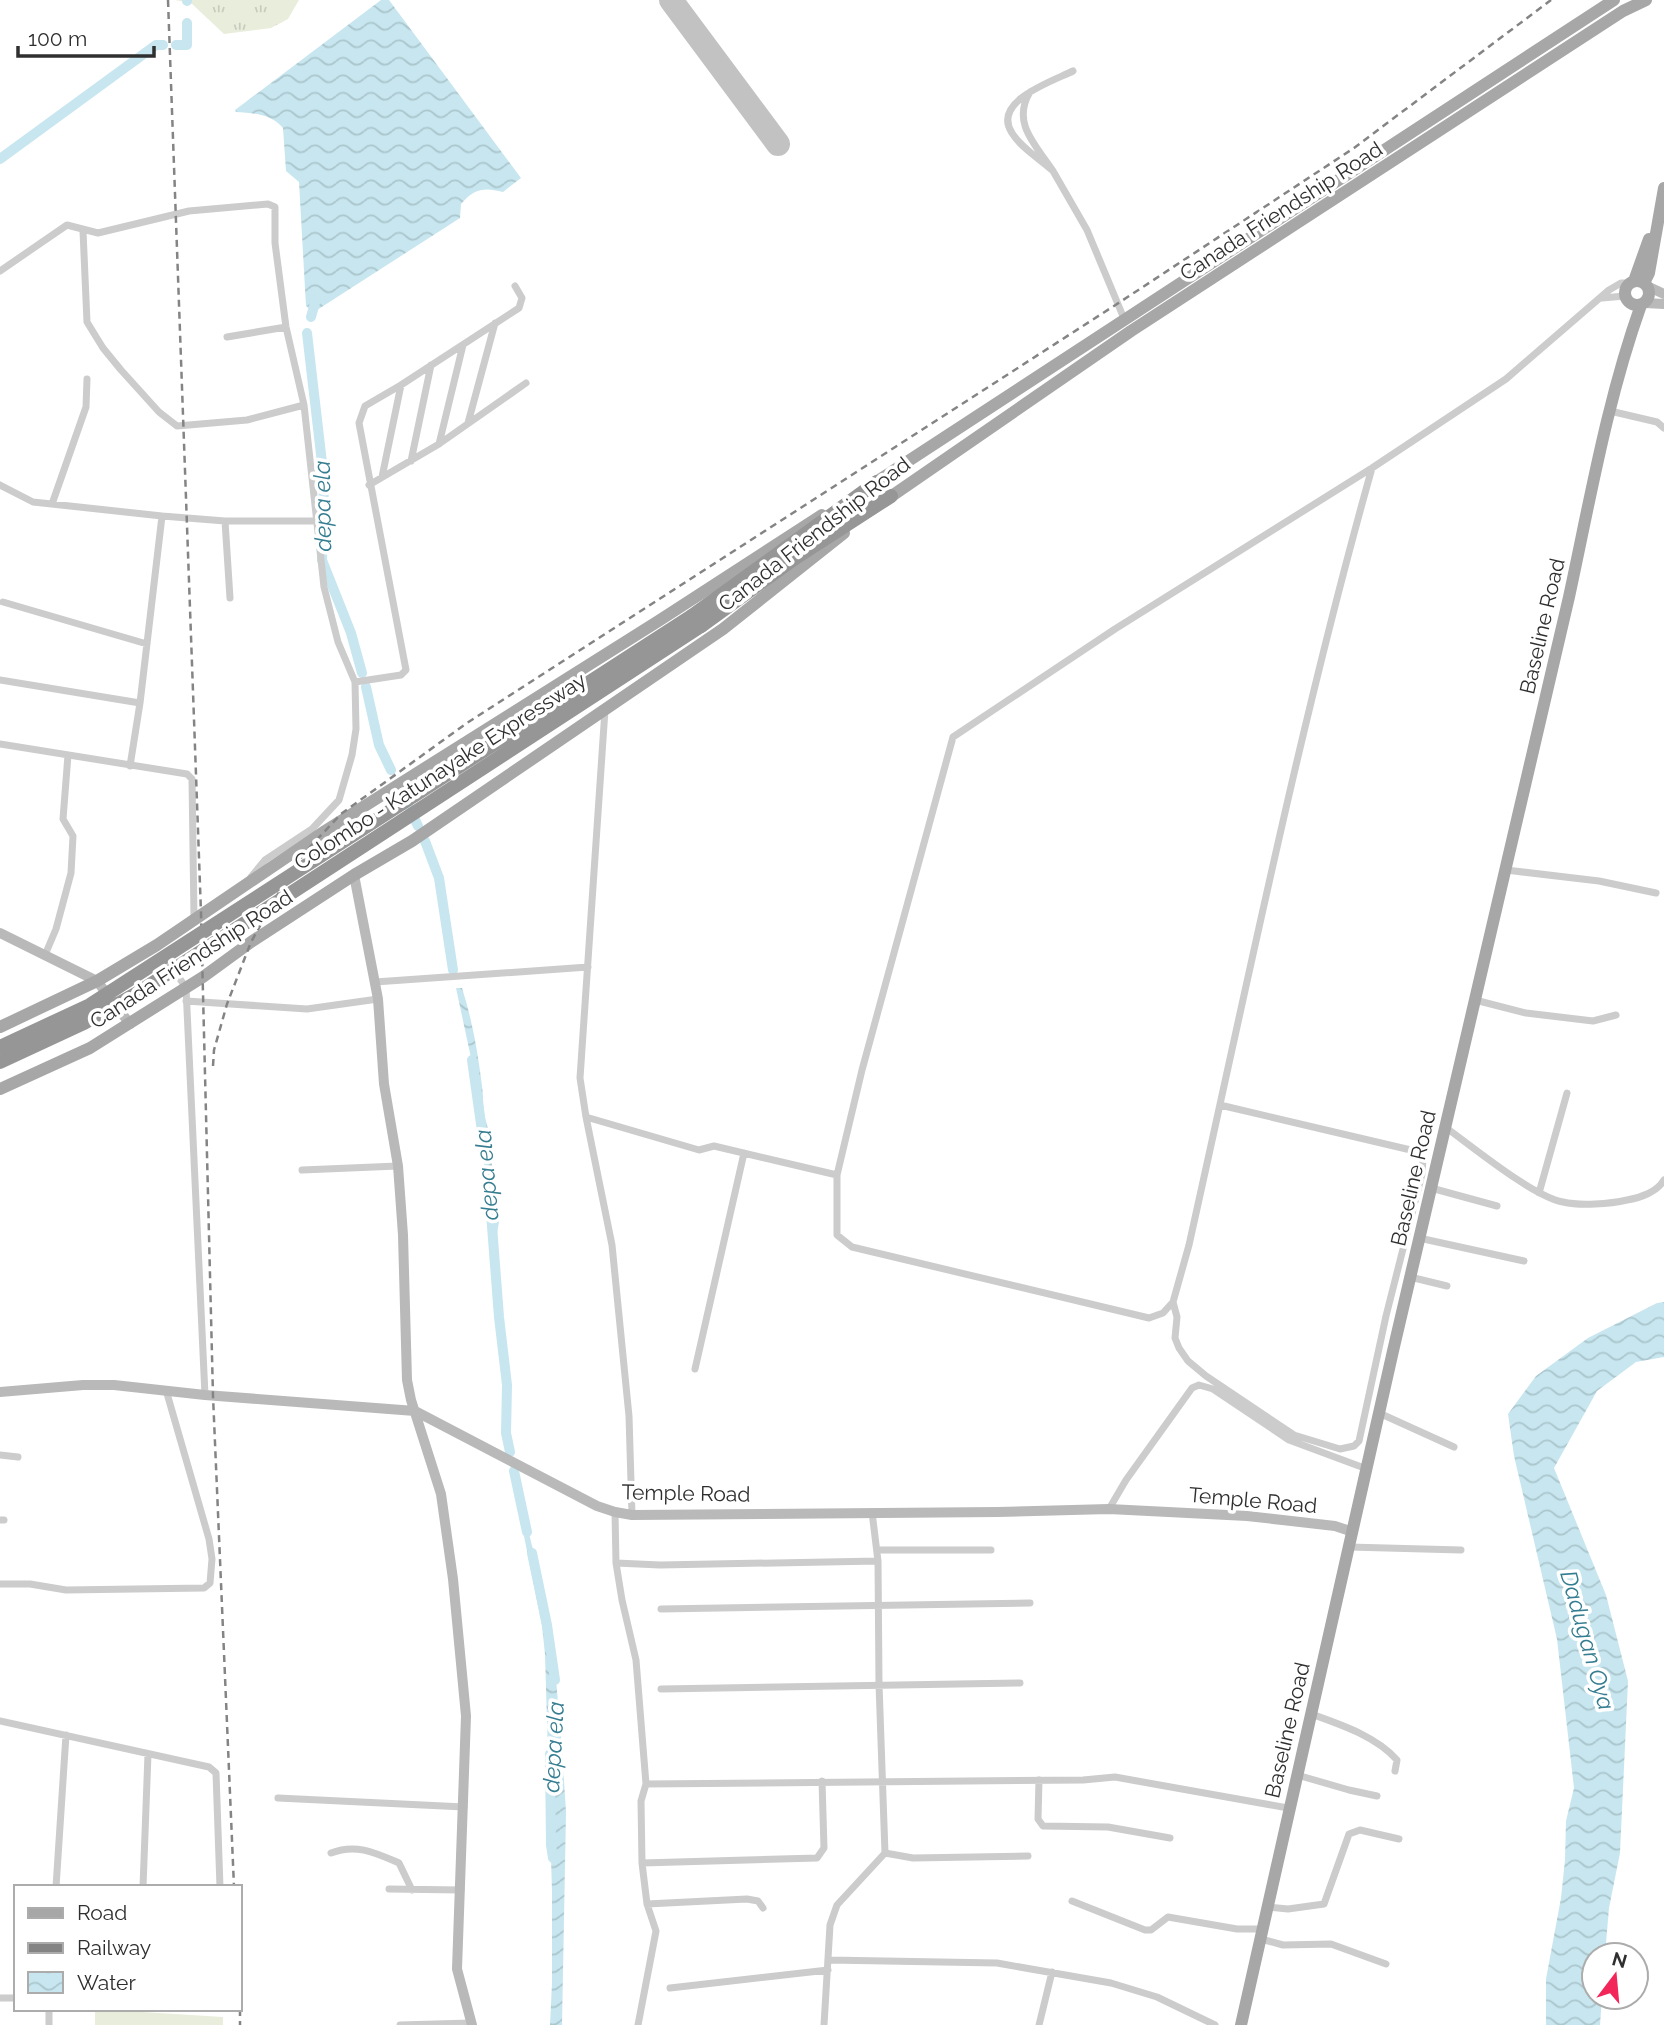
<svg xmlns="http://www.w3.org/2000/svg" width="1664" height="2025" viewBox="0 0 1664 2025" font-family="Raleway,sans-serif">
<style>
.grass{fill:url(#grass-tufts)}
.park{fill:#e9eedc}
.water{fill:url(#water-waves)}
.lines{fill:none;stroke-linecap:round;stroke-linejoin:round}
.canal{stroke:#c7e6ef;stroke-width:10}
.taxiway{stroke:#c2c2c2;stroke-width:24}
.street{stroke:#ccc;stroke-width:7}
.secondary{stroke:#b9b9b9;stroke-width:10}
.primary{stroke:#a7a7a7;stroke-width:12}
.highway{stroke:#969696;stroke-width:14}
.rail{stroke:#848484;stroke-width:2.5;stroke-dasharray:7 5;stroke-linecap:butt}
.highway-bridge{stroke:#969696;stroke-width:14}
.labels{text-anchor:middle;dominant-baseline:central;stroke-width:7;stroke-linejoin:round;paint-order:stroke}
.street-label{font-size:21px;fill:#2f2f2f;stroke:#fff}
.water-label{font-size:23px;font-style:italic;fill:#357d91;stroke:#fff}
</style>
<defs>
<pattern id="grass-tufts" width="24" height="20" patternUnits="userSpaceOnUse" patternTransform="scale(1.75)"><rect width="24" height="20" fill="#e9eedc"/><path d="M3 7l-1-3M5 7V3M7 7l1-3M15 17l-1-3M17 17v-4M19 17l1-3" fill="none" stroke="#c8ccbd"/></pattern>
<pattern id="water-waves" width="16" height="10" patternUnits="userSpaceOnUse" patternTransform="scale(1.75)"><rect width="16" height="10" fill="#c7e6ef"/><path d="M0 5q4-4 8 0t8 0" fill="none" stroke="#abc6cd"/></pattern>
</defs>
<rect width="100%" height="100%" fill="#fff"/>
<!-- grass -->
<path class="grass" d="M 175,0 L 299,0 L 288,19 L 271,28 L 224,34 L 191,3 Z"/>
<!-- park -->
<path class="park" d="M 95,2009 L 223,2017 L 223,2025 L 95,2025 Z"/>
<!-- water -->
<path class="water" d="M 381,0 L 389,0 L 521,178 L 503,192 C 484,187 474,189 461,204 L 460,218 L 317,310 L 313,311 L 306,306 L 299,182 L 286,171 L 283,128 C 271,114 254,113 236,112 L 235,110 Z
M 456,988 L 462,988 C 472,1019 478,1053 482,1086 C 484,1098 482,1113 487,1124 L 499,1222 L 496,1239 L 490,1213 L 489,1195 L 484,1163 L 479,1095 Z
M 1664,1302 L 1664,1357 L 1636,1362 L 1597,1391 L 1554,1468 L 1606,1595 L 1628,1681 L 1620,1853 L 1609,1908 L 1605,1955 L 1594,1955 L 1594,1997 L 1602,1997 L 1600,2025 L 1546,2025 L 1546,1979 L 1561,1898 L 1565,1860 L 1566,1821 L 1574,1788 L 1557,1639 L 1514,1456 L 1508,1414 L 1536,1376 L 1588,1338 L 1657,1303 Z
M 521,1521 L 526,1521 L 533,1550 L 537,1585 L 547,1625 L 552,1635 L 550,1652 L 556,1679 L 562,1750 L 566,1812 L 562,2025 L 550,2025 L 552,1983 L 552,1891 L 545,1654 L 542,1626 Z"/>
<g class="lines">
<!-- canal -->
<path class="canal" d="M 187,0 L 187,1
M 176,45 L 187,45 L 187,23
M 0,159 L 156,45 L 163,45
M 311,317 L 316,299
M 307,333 L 324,480 L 322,560 L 351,633 L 362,673
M 366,687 L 379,745 L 391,770
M 402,793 L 418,826
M 425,841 L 439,878 L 453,970
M 472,1060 L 483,1138
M 491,1213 L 499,1317 L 507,1385 L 506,1433 L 510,1452
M 514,1471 L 527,1532
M 532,1553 L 547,1625 L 555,1680
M 550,1754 L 551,1845 L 553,1858"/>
<!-- taxiway -->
<path class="taxiway" d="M 671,0 L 778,144"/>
<!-- street -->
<path class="street" d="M 1030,92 C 1011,123 1036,145 1053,171 C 1040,159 1021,148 1012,133 C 991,101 1053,81 1073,71
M 1053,171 L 1087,230 L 1125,321
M 83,231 L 87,322 L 103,348 L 121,370 L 159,412 L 177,426 L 247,420 L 304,405
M 0,271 L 67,225 L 98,233 L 189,211 L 268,204 L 275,207 L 275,243 L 286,327 L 304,405 L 324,587 L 338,642 L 355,682 L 356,729 L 352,755 L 339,800 L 312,829 L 265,860 L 251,877
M 1602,298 L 1625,296
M 227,337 L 286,327
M 1610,411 L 1657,422 L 1664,428
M 468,423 L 495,323
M 439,444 L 463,345
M 411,461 L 431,365
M 1372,468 C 1300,724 1247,985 1189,1245 L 1173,1302 L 1163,1313 L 1149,1318 L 852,1247 L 837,1235 L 837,1175 L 862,1070 L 953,737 L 1115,629 L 1372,468 L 1506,379 L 1609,290 L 1621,283 L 1630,283
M 382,477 L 401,385
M 0,485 L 33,502 L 162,516 L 225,521 L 318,521
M 369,485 L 439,444 L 526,383
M 52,504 L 86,407 L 87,379
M 225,521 L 230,598
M 3,602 L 147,644
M 0,680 L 140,703
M 355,682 L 401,675 L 406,670 L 359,423 L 365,406 L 401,385 L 519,308 L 522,298 L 515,286
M 605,710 L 580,1078 L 586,1117 L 612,1245 L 629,1416 L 632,1515
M 0,744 L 187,774 L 192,779 L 194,918
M 130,766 L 140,703 L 162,516
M 1506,870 L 1599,881 L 1656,893
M 45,955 L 56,929 L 71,873 L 73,836 L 63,819 L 68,755
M 164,955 L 186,988 L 205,1395
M 375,982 L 588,967
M 1475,1000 L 1526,1013 L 1593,1021 L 1616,1015
M 186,1001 L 307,1009 L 378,999
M 586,1117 L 699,1150 L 714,1146 L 837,1175
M 1445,1127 C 1473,1147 1532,1196 1563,1202 C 1580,1206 1610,1204 1627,1200 C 1640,1198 1657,1192 1664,1180
M 302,1170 L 398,1166
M 1431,1188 L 1497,1206
M 1539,1193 L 1567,1093
M 1419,1238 L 1524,1261
M 1410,1277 L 1447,1286
M 1173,1302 L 1177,1317 L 1175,1338 L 1179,1348 L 1188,1361 L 1206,1376 L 1294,1435 L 1340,1449 L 1354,1446 L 1359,1441 L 1386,1316 L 1422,1174 L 1423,1158 L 1415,1151 L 1220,1105
M 695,1369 L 744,1153
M 1379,1413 L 1454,1447
M 0,1455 L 18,1457
M 1109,1509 L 1126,1480 L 1192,1388 L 1199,1385 L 1213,1389 L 1289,1440 L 1367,1469
M 615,1512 L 616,1563 L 622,1600 L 636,1660 L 646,1784 L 641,1801 L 642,1863 L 647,1904 L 656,1931 L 638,2025
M 0,1520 L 4,1520
M 1349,1547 L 1461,1550
M 877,1550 L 991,1550
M 616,1563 L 660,1565 L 878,1561
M 0,1584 L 30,1584 L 66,1590 L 204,1588 L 210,1583 L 212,1559 L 209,1539 L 166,1390
M 661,1609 L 1030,1603
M 661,1689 L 1020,1683
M 1311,1714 C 1339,1724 1376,1736 1397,1760 L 1395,1771
M 0,1721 L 209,1767 L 216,1773 L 220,1887
M 1297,1775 L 1349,1790 L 1377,1796
M 1039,1780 L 1038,1819 L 1043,1826 L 1108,1827 L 1170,1838
M 646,1784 C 792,1782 937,1782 1083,1780 L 1115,1777 L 1288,1808
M 278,1798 L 464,1807
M 331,1853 C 356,1843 376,1853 399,1863 L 412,1890
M 885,1853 L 913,1858 L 1028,1856
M 642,1863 L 817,1858 L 824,1848 L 822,1781
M 56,1887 L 66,1735
M 143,1887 L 148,1754
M 389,1889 L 461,1890
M 1072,1901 L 1145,1930 L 1151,1930 L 1168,1917 L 1237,1929 L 1263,1929
M 647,1904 L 747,1899 L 758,1901 L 763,1908
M 1268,1907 L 1288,1909 L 1324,1904 L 1349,1834 L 1360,1830 L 1399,1839
M 1261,1939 L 1283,1945 L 1331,1944 L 1386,1964
M 829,1960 L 997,1963 L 1111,1983 L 1157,1997 L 1215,2025
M 670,1988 L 828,1970
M 0,1998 L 16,1998
M 49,2025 L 49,2009
M 400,2025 L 471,2023
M 824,2025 L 830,1925 L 837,1905 L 885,1853 L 879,1684 L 878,1561 L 872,1512
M 1039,2025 L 1052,1972"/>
<!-- secondary -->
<path class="secondary" d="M 1647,286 L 1664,294
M 1645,303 L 1664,304
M 354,875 L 378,999 L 384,1084 L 398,1166 L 403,1235 L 407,1380 L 411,1400 L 441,1494 L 453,1579 L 466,1716 L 457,1969 L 472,2025
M 0,933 L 97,981 L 130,1024
M 0,1392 L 83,1385 L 114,1385 L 205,1395 L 415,1411 L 597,1506 L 615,1512 L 632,1515 L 998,1512 L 1109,1509 L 1247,1516 L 1335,1526 L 1353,1532"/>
<!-- primary -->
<path class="primary" d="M1625 293a12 12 0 1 1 24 0a12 12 0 1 1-24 0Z
M 1634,281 L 1649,239
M 1644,283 L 1649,273 L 1664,188
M 870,486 L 1614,0
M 883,502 L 1131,331 L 1623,11 L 1646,0
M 0,1027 L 97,981 L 157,945 L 325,831 L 660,620 L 822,515
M 0,1089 L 90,1048 L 203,977 L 251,942 L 354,875 L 412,841 L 723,629 L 844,533
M 1241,2025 L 1393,1351 L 1569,597 C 1590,500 1607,400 1641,305"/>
<!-- highway -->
<path class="highway" d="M 692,616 L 877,482
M 701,626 L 795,558 L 891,496"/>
<!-- rail -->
<path class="rail" d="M 168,0 L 201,913 L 213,1396 L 234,1887
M 213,1066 L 214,1050 L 227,1004 L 251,942 L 292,869 L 308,849 L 341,814 L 467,723 L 1117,304 L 1354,148 L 1551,0
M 240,2009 L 240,2025"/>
<!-- highway-bridge -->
<path class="highway-bridge" d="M 0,1047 L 90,1005 L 692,616
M 0,1062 L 84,1023 L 139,992 L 701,626"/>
</g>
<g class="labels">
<!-- street labels -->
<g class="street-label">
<text transform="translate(1281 211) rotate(-33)">Canada Friendship Road</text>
<text transform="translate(814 534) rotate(-38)">Canada Friendship Road</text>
<text transform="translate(1542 626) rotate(-77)">Baseline Road</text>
<text transform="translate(440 771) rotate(-33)">Colombo - Katunayake Expressway</text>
<text transform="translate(191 959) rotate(-33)">Canada Friendship Road</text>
<text transform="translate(1413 1178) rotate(-77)">Baseline Road</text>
<text transform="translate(686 1493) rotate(1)">Temple Road</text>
<text transform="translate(1253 1500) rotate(5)">Temple Road</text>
<text transform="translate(1287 1730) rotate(-77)">Baseline Road</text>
</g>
<!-- water labels -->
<g class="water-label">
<text transform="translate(322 506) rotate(-91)">depa ela</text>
<text transform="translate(486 1175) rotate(-95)">depa ela</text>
<text transform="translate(1588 1640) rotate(74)">Dadugan Oya</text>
<text transform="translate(553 1747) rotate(-87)">depa ela</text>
</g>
</g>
<!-- legend -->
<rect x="14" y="1885" width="228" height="126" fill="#ffffff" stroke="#acacac" stroke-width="2"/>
<rect x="28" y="1908" width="35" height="10" fill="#a7a7a7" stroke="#acacac" stroke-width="2"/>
<text x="77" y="1920" font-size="21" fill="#2f2f2f">Road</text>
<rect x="28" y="1943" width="35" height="10" fill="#848484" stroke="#acacac" stroke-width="2"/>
<text x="77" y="1955" font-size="21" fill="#2f2f2f">Railway</text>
<rect x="28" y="1972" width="35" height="21" fill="url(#water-waves)" stroke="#acacac" stroke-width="2"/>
<text x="77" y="1990" font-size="21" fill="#2f2f2f">Water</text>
<!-- north arrow -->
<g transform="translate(1615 1976) rotate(16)"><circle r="33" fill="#ffffff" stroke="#acacac" stroke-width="2"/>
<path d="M0-5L12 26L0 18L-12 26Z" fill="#f22658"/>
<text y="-10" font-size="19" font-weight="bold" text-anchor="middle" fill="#2f2f2f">N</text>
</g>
<!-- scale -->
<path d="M18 46v10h136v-10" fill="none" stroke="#2f2f2f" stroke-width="3.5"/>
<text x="28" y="46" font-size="21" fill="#2f2f2f" stroke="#ffffff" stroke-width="5" paint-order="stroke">100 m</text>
</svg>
